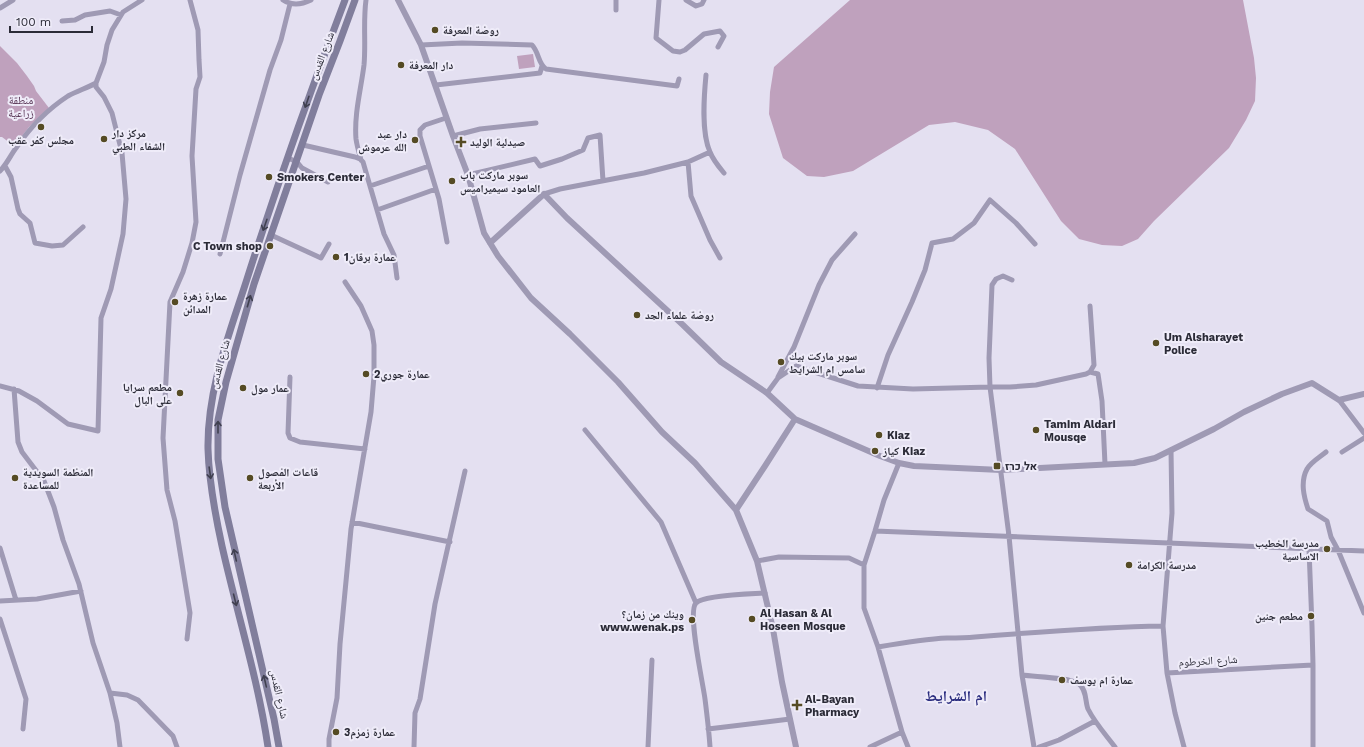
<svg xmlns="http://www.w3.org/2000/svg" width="1364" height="747" viewBox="0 0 1364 747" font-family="'Work Sans','Noto Naskh Arabic',Heebo,sans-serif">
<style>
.green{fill:#bfa1bd}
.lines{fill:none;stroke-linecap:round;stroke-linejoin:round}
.minor{stroke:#9f9ab4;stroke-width:5}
.tertiary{stroke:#9f9ab4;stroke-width:6}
.secondary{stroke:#817e9c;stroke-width:7}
.oneway{stroke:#404050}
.poi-dot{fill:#554b24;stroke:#efecf9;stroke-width:1.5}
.labels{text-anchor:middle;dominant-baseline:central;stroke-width:4;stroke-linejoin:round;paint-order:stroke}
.poi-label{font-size:11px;font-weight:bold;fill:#2b2b37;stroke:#efecf9;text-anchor:start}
.street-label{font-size:11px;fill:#2b2b37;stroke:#efecf9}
.park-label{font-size:11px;fill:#533050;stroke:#efecf9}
.district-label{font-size:15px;font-weight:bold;fill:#2b2d7f;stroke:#efecf9}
</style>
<rect width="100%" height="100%" fill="#e4e0f1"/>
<!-- green -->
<path class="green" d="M 850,0 L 1243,0 L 1254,58 L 1256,78 L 1255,101 L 1246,120 L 1229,148 L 1154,221 L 1138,239 L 1122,246 L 1102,245 L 1079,239 L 1061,221 L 1015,149 L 988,130 L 955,122 L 929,125 L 853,171 L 824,177 L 807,176 L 783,158 L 769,114 L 770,92 L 774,67 Z
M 0,46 L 17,63 L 27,76 L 34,86 L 36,91 L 49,108 L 29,127 L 14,146 L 2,137 L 0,137 Z
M 533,54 L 535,67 L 519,69 L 517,56 Z"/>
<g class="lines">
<!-- minor -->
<path class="minor" d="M 283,0 C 292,6 301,5 311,0
M 659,0 L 656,38 L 673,51 L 680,52 L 685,50 L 704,34 L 720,31 L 724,36 L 718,47
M 686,0 L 696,6 L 702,4 L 704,0
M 0,8 L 13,0
M 616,10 L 616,0
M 62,21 L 75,20 L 85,15 L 110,11 L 121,15
M 421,45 L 462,43 L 532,45 C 539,52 538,64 546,69 L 677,86 L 679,79
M 706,75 C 704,96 701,132 710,152 C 713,160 719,167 724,173
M 436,85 L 540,73 L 542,66
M 446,118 L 425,125 L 420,130 L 420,136 L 439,199 L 447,242
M 453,136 L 480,129 L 536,123
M 303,145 L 355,157 L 360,159 L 363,162 L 384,234 L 394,255 L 397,278
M 288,158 L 297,162 L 302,168 L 328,182
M 361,160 C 359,153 357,146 356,139 C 354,114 361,89 364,65 C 366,43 363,22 366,0
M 688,162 L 710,152
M 5,166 L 11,177 L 18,209 L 20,214 L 30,223 L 35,243 L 52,246 L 63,245 L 83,227
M 0,171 C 7,164 10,156 16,148 C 29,129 48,109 68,96 C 77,91 87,88 96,83 L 104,62 L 107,45 L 112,30 L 123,12 L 142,0
M 468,175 L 535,159 L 540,166 L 562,159 L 583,150 L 588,138 L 600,135 L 603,181
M 370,186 L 429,166
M 544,194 L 560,189 L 644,173 L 688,162 L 691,196 L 710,240 L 720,258
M 377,210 L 436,189
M 271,235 L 321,258 L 329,244
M 220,254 L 240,175 L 270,70 L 281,40 L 290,4
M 1012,280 L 1003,276 L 996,279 L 992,285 L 989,358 L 990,387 L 1010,387 L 1036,385 L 1086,374 L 1090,372 L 1094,365 L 1090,306
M 1090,372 L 1098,374 L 1102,401 L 1105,464
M 290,377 L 288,433 L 290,438 L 300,442 L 365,449
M 778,377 L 794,347 L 819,285 L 832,260 L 855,234
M 0,386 L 19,391 L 37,401 L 68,424 L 98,431 L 101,318 L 111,289 L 123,234 L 126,199 L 122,153 L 112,113 L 104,97 L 96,87 L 96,83
M 877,388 L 888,355 L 912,302 L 925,270 L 932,243 L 953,239 L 974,223 L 990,200 L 1016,223 L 1035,244
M 14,389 L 18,442 L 22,452 L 44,481 L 54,507 L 63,540 L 79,584 L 93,643 L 110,693 L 127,695 L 138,700 L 173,736 L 177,747
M 767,393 L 778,378 L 796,366 L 858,386 L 913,389 L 990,387 L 1009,536 L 1022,675 L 1034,747
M 1339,400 L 1364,433
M 585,430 L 661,522 L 696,603
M 1171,450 L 1172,513 L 1163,626 L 1167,673 L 1175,713 L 1184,747
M 1326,452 C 1320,457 1311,462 1307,469 C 1300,482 1304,497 1308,509 L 1327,521 L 1331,537 L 1338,550 L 1364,613
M 1342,452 L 1364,438
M 899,463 L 884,500 L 875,531 L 864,565 L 864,608 L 878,647 L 902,732 L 908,747
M 352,522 L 450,542
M 875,531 L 1364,551
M 0,548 L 16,600
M 1309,549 L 1312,626 L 1313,665
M 757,561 L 779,557 L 849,558 L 864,565
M 0,601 L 37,599 L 81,591
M 0,619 L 26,699 L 23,729
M 187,639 L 190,613 L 175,521 L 167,490 L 163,438 L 170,302 L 183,272 L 192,243 L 196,222 L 192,156 L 196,89 L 200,77 L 199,60 L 198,30 L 190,0
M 878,647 C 901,643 924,639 947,638 C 956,638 965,638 975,637 C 1037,632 1100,627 1163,626
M 1167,673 L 1313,665 L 1313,747
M 1022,675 C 1036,677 1069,677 1079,684 C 1087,690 1085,702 1088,709 C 1095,723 1106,735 1115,747
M 110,693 L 117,723 L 120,747
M 708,729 L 790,719
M 329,747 L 329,739 L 337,698 L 340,644 L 351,529 L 371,412 L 374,376 L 374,345 L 372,331 L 361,306 L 345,282
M 414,747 L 415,713 L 420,699 L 435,604 L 465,471
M 648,747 L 652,660
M 710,747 C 709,731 707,715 705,699 C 703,683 687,612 696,603 C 703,595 752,594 765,593
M 870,747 L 902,732
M 1039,747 L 1059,740 L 1095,721"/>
<!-- tertiary -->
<path class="tertiary" d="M 398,0 L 421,45 L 453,136 L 468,175 L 484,233 L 498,256 L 531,298 L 570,334 L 618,382 L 662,432 L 695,463 L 736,510 L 757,561 L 773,629 L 782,682 L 796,747
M 490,243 L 544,194 L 567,218 L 683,325 L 721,362 L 767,393 L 795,419
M 736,510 L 765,466 L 795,419 L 880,456 L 899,463 L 914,466 L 1001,470 L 1134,463 L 1155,458 L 1214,429 L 1244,412 L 1282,394 L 1312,383 L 1339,400 L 1364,394"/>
<!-- secondary -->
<path class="secondary" d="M 268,747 C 258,679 237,613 222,546 C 215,514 209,482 208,449 C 207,390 229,335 247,279 C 277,185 310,92 345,0
M 279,747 L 274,719 L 225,507 L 218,459 L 218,420 L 226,382 L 254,284 L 319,95 L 340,41 L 355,0"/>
</g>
<!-- one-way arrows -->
<defs><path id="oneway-shaft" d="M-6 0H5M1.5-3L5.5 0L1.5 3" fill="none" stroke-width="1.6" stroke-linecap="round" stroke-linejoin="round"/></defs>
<g class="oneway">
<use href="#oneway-shaft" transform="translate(307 102) rotate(109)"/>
<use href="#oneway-shaft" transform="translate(265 225) rotate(109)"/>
<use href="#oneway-shaft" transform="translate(249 301) rotate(-74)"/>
<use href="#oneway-shaft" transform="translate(218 427) rotate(-90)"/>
<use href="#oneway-shaft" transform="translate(210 473) rotate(82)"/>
<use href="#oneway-shaft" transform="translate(235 555) rotate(-103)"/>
<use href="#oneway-shaft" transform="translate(235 600) rotate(76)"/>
<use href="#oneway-shaft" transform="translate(265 681) rotate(-103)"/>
</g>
<!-- markers -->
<g class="poi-dot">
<circle cx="435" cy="30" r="4"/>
<circle cx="401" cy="65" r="4"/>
<circle cx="41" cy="127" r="4"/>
<circle cx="104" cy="139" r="4"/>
<circle cx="415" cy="140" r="4"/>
<path d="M459 136h4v4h4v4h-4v4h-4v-4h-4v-4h4z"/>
<circle cx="269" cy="177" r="4"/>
<circle cx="452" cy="181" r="4"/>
<circle cx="270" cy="246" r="4"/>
<circle cx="336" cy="257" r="4"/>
<circle cx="175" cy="302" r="4"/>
<circle cx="637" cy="315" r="4"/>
<circle cx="1156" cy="343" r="4"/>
<circle cx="781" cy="362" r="4"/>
<circle cx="366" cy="374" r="4"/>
<circle cx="243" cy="388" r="4"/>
<circle cx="180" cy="393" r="4"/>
<circle cx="1036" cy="430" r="4"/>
<circle cx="879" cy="435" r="4"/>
<circle cx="875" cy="451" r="4"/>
<rect x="993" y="462" width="8" height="8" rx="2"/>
<circle cx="15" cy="478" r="4"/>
<circle cx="250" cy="478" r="4"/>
<circle cx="1327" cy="549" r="4"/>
<circle cx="1129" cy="565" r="4"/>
<circle cx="1311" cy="616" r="4"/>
<circle cx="752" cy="619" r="4"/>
<circle cx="692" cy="620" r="4"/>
<circle cx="1062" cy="680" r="4"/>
<path d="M795 699h4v4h4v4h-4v4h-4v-4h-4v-4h4z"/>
<circle cx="336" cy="732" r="4"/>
</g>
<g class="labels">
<!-- poi labels -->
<g class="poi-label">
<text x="443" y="30">روضة المعرفة</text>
<text x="409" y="65">دار المعرفة</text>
<text x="112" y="133">مركز دار<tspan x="112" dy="13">الشفاء الطبي</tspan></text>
<text x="407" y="134" text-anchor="end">دار عبد<tspan x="407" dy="13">الله عرموش</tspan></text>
<text x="41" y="140" text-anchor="middle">مجلس كفر عقب</text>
<text x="470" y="142">صيدلية الوليد</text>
<text x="460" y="175">سوبر ماركت باب<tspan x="460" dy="13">العامود سيميراميس</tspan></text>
<text x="277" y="177">Smokers Center</text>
<text x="262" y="246" text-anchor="end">C Town shop</text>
<text x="344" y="257">1عمارة برقان</text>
<text x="183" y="296">عمارة زهرة<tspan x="183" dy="13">المدائن</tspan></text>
<text x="645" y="315">روضة علماء الجد</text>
<text x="1164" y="337">Um Alsharayet<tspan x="1164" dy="13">Police</tspan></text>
<text x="789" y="356">سوبر ماركت بيك<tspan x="789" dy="13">سامس ام الشرايط</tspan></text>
<text x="374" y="374">عمارة جوري2</text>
<text x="172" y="387" text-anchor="end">مطعم سرايا<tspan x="172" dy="13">على البال</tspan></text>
<text x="251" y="388">عمار مول</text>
<text x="1044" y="424">Tamim Aldari<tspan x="1044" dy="13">Mousqe</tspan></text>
<text x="887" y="435">Kiaz</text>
<text x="883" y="451">كياز Kiaz</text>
<text x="1005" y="466">אל כרז</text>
<text x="23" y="472">المنظمة السويدية<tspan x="23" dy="13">للمساعدة</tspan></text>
<text x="258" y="472">قاعات الفصول<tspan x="258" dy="13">الأربعة</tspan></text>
<text x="1319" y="543" text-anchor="end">مدرسة الخطيب<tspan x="1319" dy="13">الاساسية</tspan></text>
<text x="1137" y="565">مدرسة الكرامة</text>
<text x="760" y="613">Al Hasan &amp; Al<tspan x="760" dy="13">Hoseen Mosque</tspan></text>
<text x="684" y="614" text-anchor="end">وينك من زمان؟<tspan x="684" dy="13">www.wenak.ps</tspan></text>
<text x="1303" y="616" text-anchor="end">مطعم جنين</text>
<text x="1070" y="680">عمارة ام يوسف</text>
<text x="805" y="699">Al-Bayan<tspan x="805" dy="13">Pharmacy</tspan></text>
<text x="344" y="732">عمارة زمزم3</text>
</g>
<!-- street labels -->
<g class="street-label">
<text transform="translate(322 56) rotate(-69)">شارع القدس</text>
<text transform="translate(220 364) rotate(-75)">شارع القدس</text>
<text transform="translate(1208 661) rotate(-3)">شارع الخرطوم</text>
<text transform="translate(279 694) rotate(77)">شارع القدس</text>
</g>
<!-- park labels -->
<g class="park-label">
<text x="21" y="100">منطقة<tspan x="21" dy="13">زراعية</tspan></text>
</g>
<!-- district labels -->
<g class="district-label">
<text x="956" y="696">ام الشرايط</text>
</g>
</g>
<!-- scale -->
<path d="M10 26v6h82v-6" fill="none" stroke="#2b2b37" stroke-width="2"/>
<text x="16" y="26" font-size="12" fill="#2b2b37" stroke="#efecf9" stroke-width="3" paint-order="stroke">100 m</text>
</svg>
